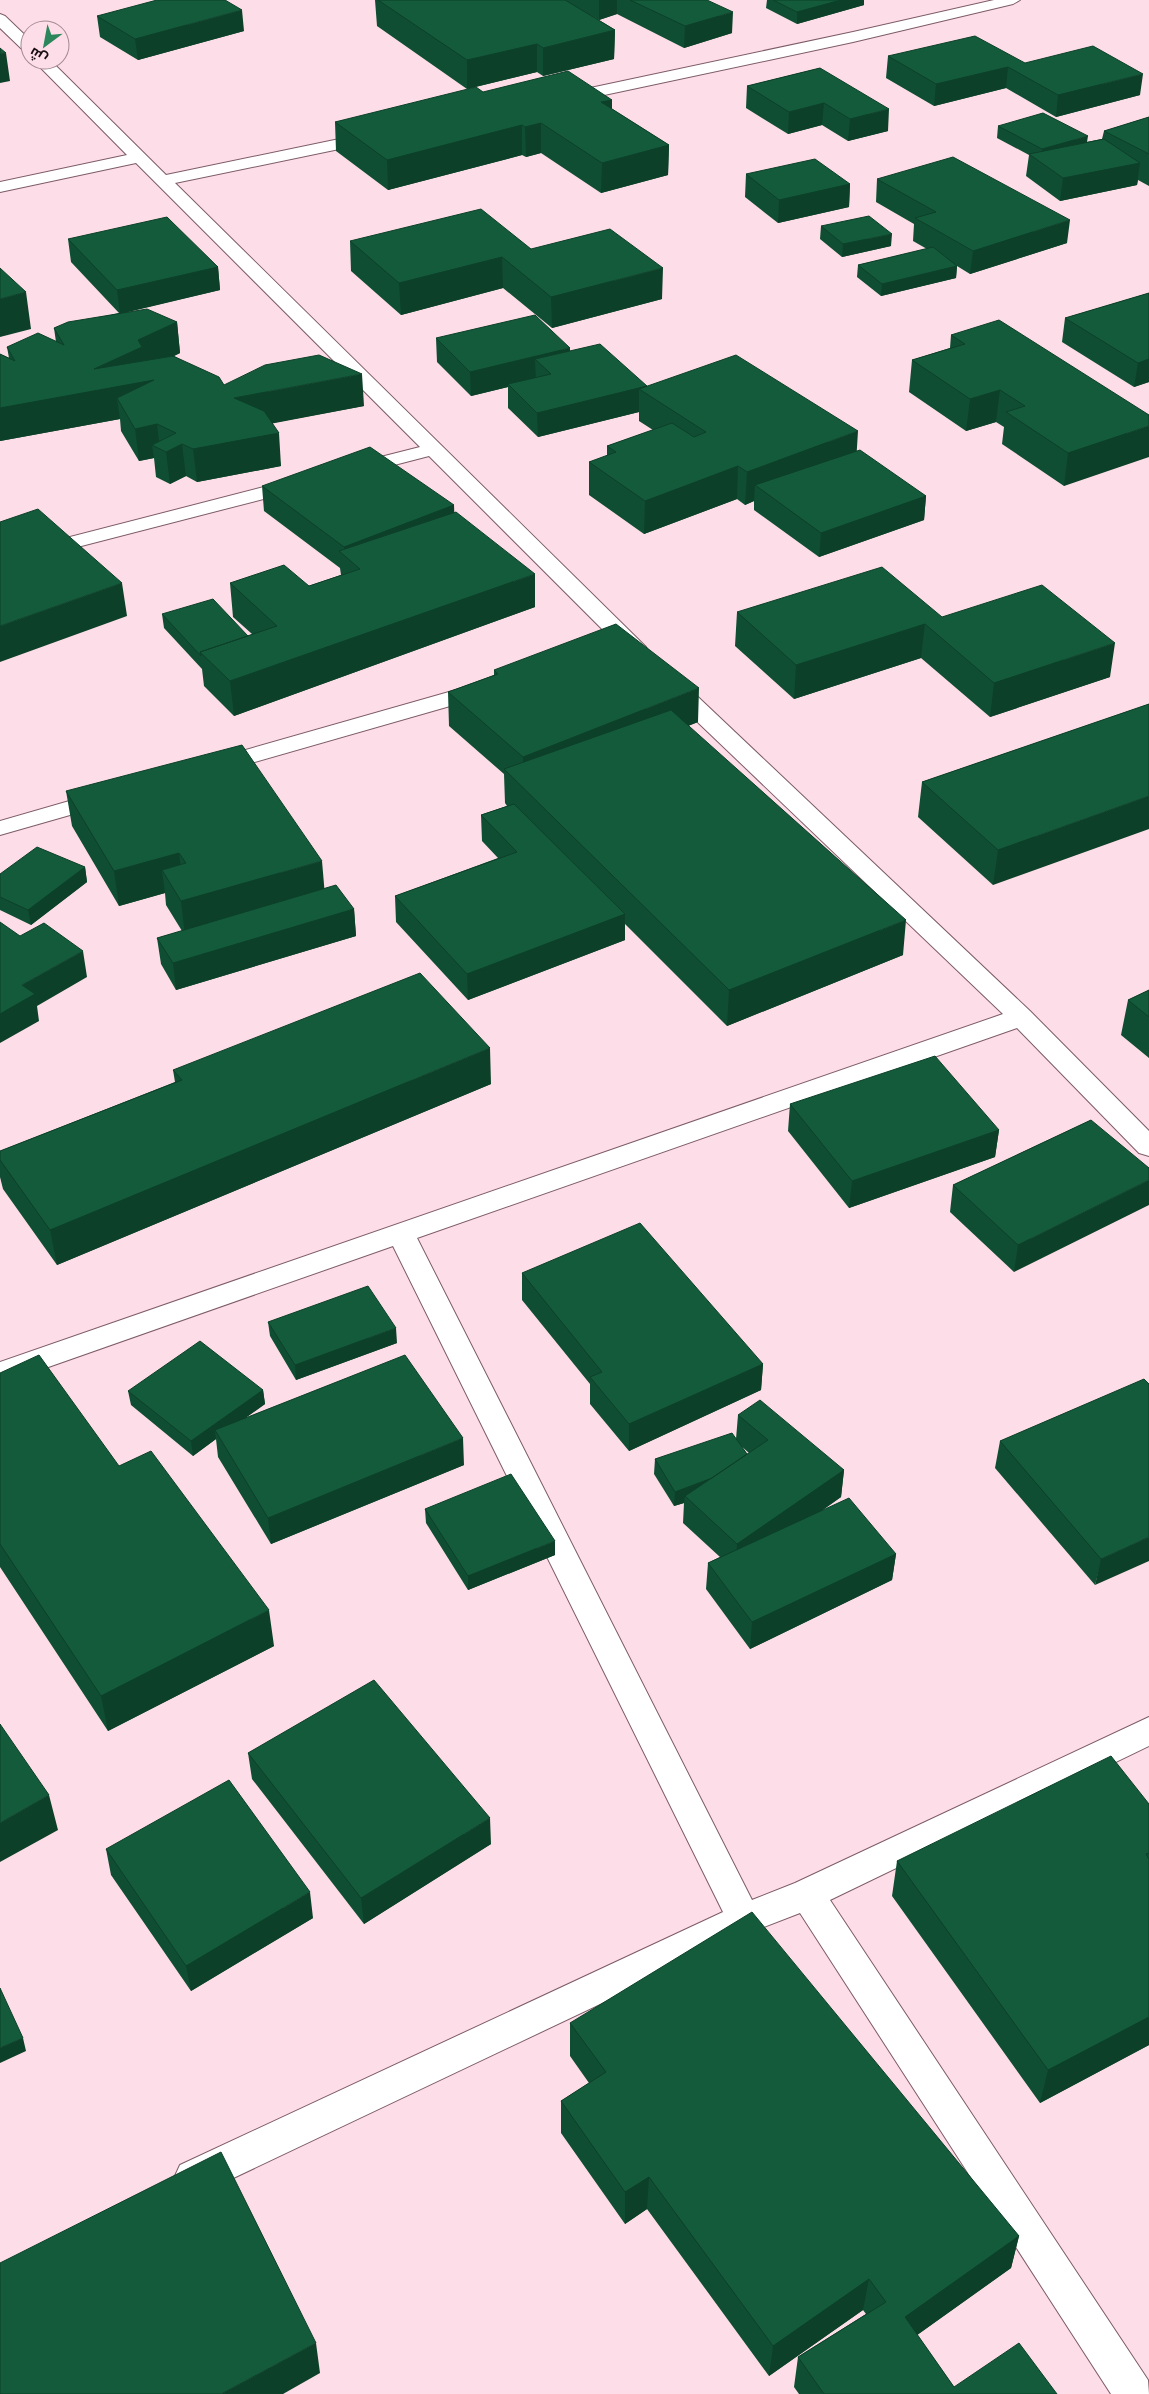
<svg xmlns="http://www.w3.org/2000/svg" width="1149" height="2394" viewBox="0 0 1149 2394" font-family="'Nunito Sans',Cairo,sans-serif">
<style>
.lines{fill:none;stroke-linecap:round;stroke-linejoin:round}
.street-casing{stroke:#7d5c67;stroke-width:2}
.street{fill:#fff;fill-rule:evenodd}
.wall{fill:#104e33;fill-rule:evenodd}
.shaded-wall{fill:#0d4029}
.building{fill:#135b3b;stroke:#0d4029}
</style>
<rect width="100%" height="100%" fill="#fddde7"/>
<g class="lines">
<defs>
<path id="street" d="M 994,0 L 1020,0 L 1013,4 L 853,42 L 562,104 L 556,102 L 554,99 L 556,96 L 562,94 L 853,32 Z
M 0,14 L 5,16 L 30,40 L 30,54 L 25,52 L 0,28 Z
M 33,60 L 50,60 L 166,175 L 373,132 L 379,134 L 381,137 L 379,140 L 373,142 L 175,183 L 646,647 L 649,652 L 646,657 L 638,659 L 630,657 L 429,456 L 352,476 L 345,474 L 342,470 L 345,466 L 420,447 L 136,163 L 0,192 L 0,182 L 127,155 Z
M 299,478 L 306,480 L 309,484 L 306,488 L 0,567 L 0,555 Z
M 671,677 L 679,679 L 1030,1011 L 1149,1131 L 1149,1156 L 1139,1153 L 1017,1028 L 417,1238 L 752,1900 L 795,1883 L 1149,1717 L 1149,1746 L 830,1900 L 1148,2380 L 1149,2394 L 1111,2394 L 800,1913 L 756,1930 L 206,2191 L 193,2196 L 180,2191 L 174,2178 L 180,2165 L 723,1912 L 393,1246 L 0,1384 L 0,1362 L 1003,1014 L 663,689 L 660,684 L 663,679 Z
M 484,682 L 492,684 L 495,689 L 492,694 L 223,771 L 215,773 L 207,771 L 204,766 L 207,761 Z
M 104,791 L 112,793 L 116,798 L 112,803 L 0,835 L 0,821 Z"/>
</defs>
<!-- street casing -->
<use href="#street" class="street-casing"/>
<!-- street -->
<use href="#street" class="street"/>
</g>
<!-- wall -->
<path class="wall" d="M 375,0 L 707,0 L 732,33 L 684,48 L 617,14 L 599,20 L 589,14 L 615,30 L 614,59 L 543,76 L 537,72 L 467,89 L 377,26 Z
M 767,0 L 864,0 L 864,5 L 797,24 L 766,8 Z
M 97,16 L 244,31 L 138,60 L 100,37 Z
M 888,56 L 1025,63 L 1140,95 L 1056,117 L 1006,88 L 934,106 L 886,78 Z
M 820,68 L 888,131 L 848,141 L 822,125 L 788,134 L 746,108 L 747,86 Z
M 483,92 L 612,100 L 612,109 L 669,145 L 668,175 L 601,193 L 541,153 L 526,157 L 522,155 L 388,190 L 336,151 L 335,122 Z
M 1149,117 L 1149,186 L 1138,180 L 1137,185 L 1060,201 L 1026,176 L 1029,155 L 997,138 L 998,126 L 1087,142 L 1102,139 L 1104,131 Z
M 746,174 L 850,184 L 849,207 L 778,223 L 745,197 Z
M 877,179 L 1067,243 L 970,274 L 957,266 L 956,278 L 881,296 L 857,277 L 858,265 L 927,249 L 913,241 L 914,224 L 876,202 Z
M 821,226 L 891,246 L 842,257 L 820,239 Z
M 68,239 L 218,267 L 220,290 L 126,312 L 177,322 L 180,353 L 174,356 L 224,385 L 364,406 L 272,423 L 281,466 L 197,482 L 186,476 L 170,484 L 156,477 L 154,458 L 139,461 L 121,431 L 120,419 L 0,441 L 0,354 L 9,358 L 7,347 L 56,342 L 54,328 L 119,313 L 71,262 Z
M 350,241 L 531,249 L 662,299 L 552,328 L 503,288 L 401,315 L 351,271 Z
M 1149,293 L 1149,382 L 1134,387 L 1062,342 L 1065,318 Z
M 951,335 L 1149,415 L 1064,486 L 1002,444 L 1004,427 L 996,422 L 966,431 L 909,392 L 912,360 L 950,348 Z
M 436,338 L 570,351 L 647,386 L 857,451 L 926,496 L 924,520 L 819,557 L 754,510 L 754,501 L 745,505 L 737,499 L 644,534 L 589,495 L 589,462 L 607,456 L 607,446 L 653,430 L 639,421 L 639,412 L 538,437 L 508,408 L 508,387 L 471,396 L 437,362 Z
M 262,486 L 454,505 L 454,512 L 535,607 L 234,716 L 204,686 L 202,669 L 164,628 L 162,614 L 248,636 L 252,634 L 233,617 L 230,583 L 309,586 L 341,575 L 340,568 L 264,511 Z
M 737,612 L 942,617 L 1110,677 L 990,717 L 921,658 L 794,699 L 735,646 Z
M 494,670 L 698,722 L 688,726 L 903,955 L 727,1026 L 625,924 L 625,940 L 468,1000 L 396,922 L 395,896 L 498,858 L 482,841 L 481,815 L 507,806 L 505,803 L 504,774 L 449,726 L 448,692 L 494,675 Z
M 1149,704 L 993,885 L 918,817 L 922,782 Z
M 66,791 L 324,889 L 354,909 L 356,936 L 176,990 L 161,964 L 157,938 L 182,931 L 166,905 L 165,893 L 119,906 L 72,826 Z
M 85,867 L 87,882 L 31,925 L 0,910 L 0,874 Z
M 1149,990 L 1149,1058 L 1121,1035 L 1128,1000 Z
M 173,1070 L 491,1084 L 57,1265 L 3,1189 L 0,1177 L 0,1151 L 175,1082 Z
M 790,1104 L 999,1130 L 995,1157 L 849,1208 L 788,1131 Z
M 1091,1120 L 1014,1272 L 950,1212 L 953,1185 Z
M 522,1273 L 763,1364 L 761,1390 L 629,1451 L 590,1404 L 590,1384 L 522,1300 Z
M 268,1322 L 397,1343 L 296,1380 L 270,1336 Z
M 0,1373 L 119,1466 L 274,1646 L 108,1731 L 0,1567 Z
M 1149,1384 L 1095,1585 L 995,1468 L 1000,1441 Z
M 263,1390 L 265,1404 L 245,1418 L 464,1465 L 271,1544 L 218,1457 L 216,1439 L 193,1456 L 131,1405 L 128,1391 Z
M 738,1415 L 844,1470 L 841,1497 L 823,1510 L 896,1554 L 892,1580 L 750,1649 L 706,1589 L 708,1563 L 720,1557 L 683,1523 L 684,1503 L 674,1506 L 654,1474 L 655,1459 L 736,1439 ZM 740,1445 L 749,1453 L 747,1454 Z
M 425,1509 L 555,1555 L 468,1590 L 426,1523 Z
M 248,1753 L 491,1844 L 364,1924 L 252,1779 Z
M 1149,1804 L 1149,2045 L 1040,2103 L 892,1896 L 897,1861 Z
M 106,1849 L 313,1918 L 191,1991 L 111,1875 Z
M 570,2023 L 1019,2236 L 1011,2268 L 917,2335 L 954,2387 L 1057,2394 L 799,2394 L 794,2387 L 798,2357 L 866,2314 L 863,2310 L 769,2376 L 647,2209 L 625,2224 L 561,2133 L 561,2101 L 589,2083 L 570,2056 Z"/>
<!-- shaded-wall -->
<path class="shaded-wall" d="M 599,0 L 617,0 L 617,14 L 599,20 Z
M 841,0 L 864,0 L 864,5 L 797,24 L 797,12 Z
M 242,10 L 244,31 L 138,60 L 135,39 Z
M 733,12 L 732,33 L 684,48 L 685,26 Z
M 615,30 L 614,59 L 543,76 L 543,48 Z
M 537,44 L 537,72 L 467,89 L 467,60 Z
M 6,53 L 10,81 L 0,83 L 0,54 Z
M 1008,67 L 1006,88 L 934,106 L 936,84 Z
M 1143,74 L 1140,95 L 1056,117 L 1058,95 Z
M 612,100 L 612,129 L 601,102 Z
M 824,103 L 822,125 L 788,134 L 789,112 Z
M 889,109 L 888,131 L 848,141 L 850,119 Z
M 541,123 L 541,153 L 526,157 L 525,127 Z
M 522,125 L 522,155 L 388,190 L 387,160 Z
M 1088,136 L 1086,148 L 1041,161 L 1042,149 Z
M 669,145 L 668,175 L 601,193 L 602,163 Z
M 1140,163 L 1137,185 L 1060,201 L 1063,178 Z
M 850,184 L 849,207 L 778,223 L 779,200 Z
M 1070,220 L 1067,243 L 970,274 L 973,251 Z
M 892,234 L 891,246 L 842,257 L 843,244 Z
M 502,257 L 503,288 L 401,315 L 399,283 Z
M 957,266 L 956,278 L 881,296 L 882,284 Z
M 218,267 L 220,290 L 120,314 L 117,290 Z
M 663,268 L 662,299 L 552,328 L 551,297 Z
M 26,292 L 31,329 L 0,337 L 0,299 Z
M 177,322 L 180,353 L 145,370 L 154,380 L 117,398 L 120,419 L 0,441 L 0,408 L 94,369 L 138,340 Z
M 570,348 L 570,372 L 551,374 L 535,359 L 536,380 L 508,384 L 508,387 L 471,396 L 470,372 Z
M 1149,359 L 1149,382 L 1134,387 L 1138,363 Z
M 362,374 L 364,406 L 238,430 L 234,398 Z
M 647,386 L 639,389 L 639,412 L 538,437 L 537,413 Z
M 1000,390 L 996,422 L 966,431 L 970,399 Z
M 157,424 L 160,449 L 152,445 L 154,458 L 139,461 L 135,429 Z
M 1149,426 L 1149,457 L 1064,486 L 1068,453 Z
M 858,431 L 856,463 L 755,485 L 754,501 L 745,505 L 747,472 Z
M 279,433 L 281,466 L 197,482 L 193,449 Z
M 182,444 L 186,476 L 170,484 L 166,452 Z
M 738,466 L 737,499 L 644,534 L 645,501 Z
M 926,496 L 924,520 L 819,557 L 821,533 Z
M 454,505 L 455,530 L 344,556 L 344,547 Z
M 535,574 L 535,607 L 234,716 L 230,681 Z
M 122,583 L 127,616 L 0,662 L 0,626 Z
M 925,624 L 921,658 L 794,699 L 796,665 Z
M 1115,643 L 1110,677 L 990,717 L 994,683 Z
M 699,688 L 698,722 L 526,790 L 523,788 L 523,757 Z
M 1149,796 L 1149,829 L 993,885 L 998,850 Z
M 179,853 L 184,888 L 162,870 L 165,893 L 119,906 L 114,871 Z
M 322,861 L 325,896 L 185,936 L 181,901 Z
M 85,867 L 87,882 L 31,925 L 28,910 Z
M 354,909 L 356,936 L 176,990 L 173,963 Z
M 625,914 L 625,940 L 468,1000 L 467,974 Z
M 906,920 L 903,955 L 727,1026 L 729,990 Z
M 83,951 L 87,977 L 37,1006 L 39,1021 L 0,1043 L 0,1014 L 22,985 Z
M 490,1048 L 491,1084 L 57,1265 L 50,1230 Z
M 999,1130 L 995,1157 L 849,1208 L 852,1181 Z
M 1149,1180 L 1149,1205 L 1014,1272 L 1018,1245 Z
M 396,1328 L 397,1343 L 296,1380 L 295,1365 Z
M 763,1364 L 761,1390 L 629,1451 L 629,1424 Z
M 263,1390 L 265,1404 L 219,1437 L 215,1430 L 216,1439 L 193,1456 L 191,1441 Z
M 463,1438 L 464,1465 L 271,1544 L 268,1518 Z
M 752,1462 L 685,1496 L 684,1503 L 674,1506 L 675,1492 Z
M 844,1470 L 841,1497 L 735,1570 L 737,1544 Z
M 1149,1537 L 1149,1561 L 1095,1585 L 1101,1559 Z
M 555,1541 L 555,1555 L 468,1590 L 468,1576 Z
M 896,1554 L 892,1580 L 750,1649 L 752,1622 Z
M 269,1610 L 274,1646 L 108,1731 L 101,1696 Z
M 49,1795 L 58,1830 L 0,1862 L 0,1823 Z
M 490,1818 L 491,1844 L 364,1924 L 361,1898 Z
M 310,1892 L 313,1918 L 191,1991 L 186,1966 Z
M 1149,2017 L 1149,2045 L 1040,2103 L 1048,2070 Z
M 23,2038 L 26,2051 L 0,2063 L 0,2048 Z
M 649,2177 L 647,2209 L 625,2224 L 625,2192 Z
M 1019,2236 L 1011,2268 L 899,2348 L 905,2317 Z
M 869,2279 L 863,2310 L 769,2376 L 773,2346 Z
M 316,2343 L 320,2373 L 283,2394 L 221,2394 Z"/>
<!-- building -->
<path class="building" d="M 157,0 L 225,0 L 242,10 L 135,39 L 97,16 Z
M 378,0 L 565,0 L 615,30 L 543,48 L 537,44 L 467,60 Z
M 630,0 L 707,0 L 733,12 L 685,26 Z
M 773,0 L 841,0 L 797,12 Z
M 975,36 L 1025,63 L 1093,46 L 1143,74 L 1058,95 L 1008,67 L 936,84 L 888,56 Z
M 0,48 L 6,53 L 0,54 Z
M 820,68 L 889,109 L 850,119 L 824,103 L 789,112 L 747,86 Z
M 568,71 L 612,100 L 601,102 L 669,145 L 602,163 L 541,123 L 525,127 L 522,125 L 387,160 L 335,122 L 476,87 L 483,92 Z
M 1043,113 L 1088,136 L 1042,149 L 998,126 Z
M 1149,117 L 1149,154 L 1104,131 Z
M 1104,139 L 1140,163 L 1063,178 L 1029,154 Z
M 953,157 L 1070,220 L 973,251 L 915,218 L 936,212 L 877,179 Z
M 815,159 L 850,184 L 779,200 L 746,174 Z
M 481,209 L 531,249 L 610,229 L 663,268 L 551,297 L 502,257 L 399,283 L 350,241 Z
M 869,216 L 892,234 L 843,244 L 821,226 Z
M 167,217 L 218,267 L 117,290 L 68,239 Z
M 933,247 L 957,266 L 882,284 L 858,265 Z
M 0,268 L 26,292 L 0,299 Z
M 1149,293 L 1149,359 L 1138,363 L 1065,318 Z
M 147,309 L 177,322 L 138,340 L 142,347 L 94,369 L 173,356 L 219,377 L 224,385 L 265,365 L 319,355 L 362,374 L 234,398 L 264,411 L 279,433 L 193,449 L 182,444 L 166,452 L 152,445 L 176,433 L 157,424 L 135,429 L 117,398 L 154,380 L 0,408 L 0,354 L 15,361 L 7,347 L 38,333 L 64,345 L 54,328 L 68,322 Z
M 535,315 L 570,348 L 470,372 L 436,338 Z
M 999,320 L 1149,415 L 1149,426 L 1068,453 L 1006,412 L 1025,406 L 1000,390 L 970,399 L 912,360 L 965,344 L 951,335 Z
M 600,344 L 647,386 L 537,413 L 508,384 L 551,374 L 535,359 Z
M 736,355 L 858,431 L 747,472 L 738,466 L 645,501 L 589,462 L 616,452 L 607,446 L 672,423 L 694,437 L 706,432 L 639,389 Z
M 370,447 L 454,505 L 344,547 L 262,486 Z
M 860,450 L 926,496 L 821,533 L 755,485 Z
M 38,509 L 122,583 L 0,626 L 0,522 Z
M 456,512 L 535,574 L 230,681 L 200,652 L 277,626 L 230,583 L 284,565 L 309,586 L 360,569 L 339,551 Z
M 882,567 L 942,617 L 1042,585 L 1115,643 L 994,683 L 925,624 L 796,665 L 737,612 Z
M 213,599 L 248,636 L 200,652 L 201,656 L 162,614 Z
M 616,624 L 699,688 L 523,757 L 448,692 L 498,674 L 494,670 Z
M 1149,704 L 1149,796 L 998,850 L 922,782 Z
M 671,710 L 906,920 L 729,990 L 504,769 Z
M 242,745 L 322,861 L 181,901 L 162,870 L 186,863 L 179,853 L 114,871 L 66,791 Z
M 514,804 L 625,914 L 467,974 L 395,896 L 517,852 L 481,815 Z
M 37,847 L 85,867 L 28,910 L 0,897 L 0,874 Z
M 336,885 L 354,909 L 173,963 L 157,938 Z
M 0,922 L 20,936 L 44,923 L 83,951 L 22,985 L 35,994 L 0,1014 Z
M 420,973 L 490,1048 L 50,1230 L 0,1160 L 0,1151 L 182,1080 L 173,1070 Z
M 1149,990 L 1149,1017 L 1128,1000 Z
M 935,1056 L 999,1130 L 852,1181 L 790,1104 Z
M 1091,1120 L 1149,1168 L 1149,1180 L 1018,1245 L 953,1185 Z
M 640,1223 L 763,1364 L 629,1424 L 590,1377 L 602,1372 L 522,1273 Z
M 368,1286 L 396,1328 L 295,1365 L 268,1322 Z
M 200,1341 L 263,1390 L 191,1441 L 128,1391 Z
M 39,1355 L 119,1466 L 151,1451 L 269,1610 L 101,1696 L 0,1544 L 0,1373 Z
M 405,1355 L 463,1438 L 268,1518 L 215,1430 Z
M 1144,1379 L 1149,1384 L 1149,1537 L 1101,1559 L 1000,1441 Z
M 760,1400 L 844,1470 L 737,1544 L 685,1496 L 768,1440 L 738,1415 Z
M 732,1433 L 747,1454 L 712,1478 L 675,1492 L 655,1459 Z
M 511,1474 L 555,1541 L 468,1576 L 425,1509 Z
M 849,1498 L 896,1554 L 752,1622 L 708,1563 Z
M 374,1680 L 490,1818 L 361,1898 L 248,1753 Z
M 0,1724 L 49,1795 L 0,1823 Z
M 1111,1756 L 1149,1804 L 1149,1853 L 1146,1854 L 1149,1859 L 1149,2017 L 1048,2070 L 897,1861 Z
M 229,1780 L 310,1892 L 186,1966 L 106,1849 Z
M 752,1912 L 1019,2236 L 905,2317 L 954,2387 L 1019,2343 L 1057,2394 L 824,2394 L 798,2357 L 886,2302 L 869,2279 L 773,2346 L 649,2177 L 625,2192 L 561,2101 L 606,2072 L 570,2023 Z
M 0,1988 L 23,2038 L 0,2048 Z
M 221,2152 L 316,2343 L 221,2394 L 0,2394 L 0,2263 Z"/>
<!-- north arrow -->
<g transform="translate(45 45) rotate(212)"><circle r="24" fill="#fddde7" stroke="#a28a92"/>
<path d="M0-4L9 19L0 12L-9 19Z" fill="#2c865b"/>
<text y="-8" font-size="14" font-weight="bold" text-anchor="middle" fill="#1a0e12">ش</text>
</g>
</svg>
